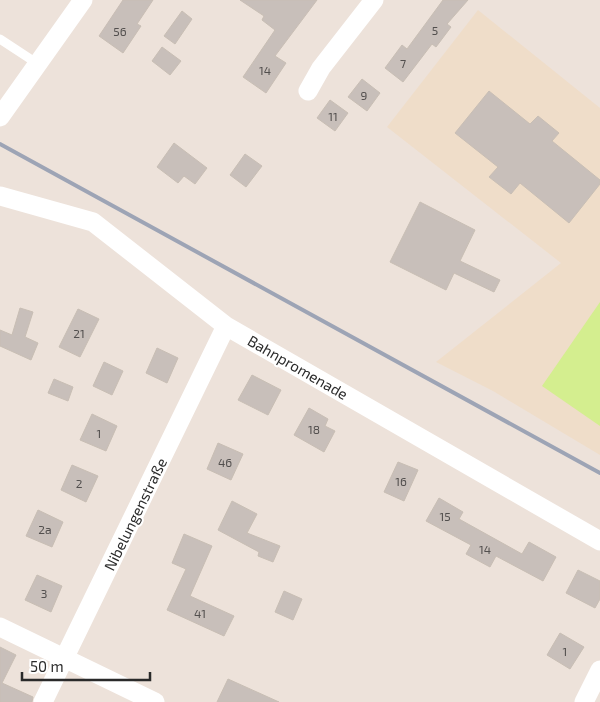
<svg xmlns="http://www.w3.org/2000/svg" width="600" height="702" viewBox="0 0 600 702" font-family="'Exo 2',sans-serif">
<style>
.education{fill:#efddc9}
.pitch{fill:#d4ee8f}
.building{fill:#c8bfba;stroke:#c8beb4}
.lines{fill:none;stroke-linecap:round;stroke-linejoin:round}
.lane{stroke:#fff;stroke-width:9}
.street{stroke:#fff;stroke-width:19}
.rail{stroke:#9da4b5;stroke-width:4}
.labels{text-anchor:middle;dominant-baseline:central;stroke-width:4;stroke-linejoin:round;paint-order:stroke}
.number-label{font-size:12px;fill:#524f4e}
.street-label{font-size:15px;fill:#2a2a2a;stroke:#fff}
</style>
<rect width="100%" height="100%" fill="#ede2da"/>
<!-- education -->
<path class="education" d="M 478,10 L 600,108 L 600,455 L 493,391 L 436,362 L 561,263 L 387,127 Z"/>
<!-- pitch -->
<path class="pitch" d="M 600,302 L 600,426 L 542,386 Z"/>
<!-- building -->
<path class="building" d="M 123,0 L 153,0 L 137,24 L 141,26 L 123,53 L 99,36 Z
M 240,0 L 317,0 L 275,56 L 286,63 L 266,93 L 243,77 L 275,30 L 262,20 L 264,16 Z
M 443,0 L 468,0 L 447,24 L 451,27 L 436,47 L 432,44 L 403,82 L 385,68 L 402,45 L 407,49 Z
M 182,11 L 192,19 L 175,44 L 164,36 Z
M 162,47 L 181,61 L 170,75 L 152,61 Z
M 362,79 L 380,93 L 367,111 L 348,97 Z
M 489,91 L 530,124 L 538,116 L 559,133 L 552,141 L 600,180 L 600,184 L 569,223 L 520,183 L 511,194 L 489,177 L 498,167 L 455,133 Z
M 330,100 L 348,113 L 335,131 L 317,118 Z
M 174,143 L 207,168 L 195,184 L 184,176 L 178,183 L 157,167 Z
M 245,154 L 262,166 L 246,187 L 230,175 Z
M 420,202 L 475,230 L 460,261 L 500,280 L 494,292 L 454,273 L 446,290 L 390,262 Z
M 20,308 L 33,312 L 25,337 L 38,343 L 31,360 L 0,346 L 0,330 L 12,335 Z
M 78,309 L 99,319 L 80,357 L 59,347 Z
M 157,348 L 178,358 L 167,383 L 146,373 Z
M 104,362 L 123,371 L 112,395 L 93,386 Z
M 252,375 L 281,390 L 268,415 L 238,400 Z
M 54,379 L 73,387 L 68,401 L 48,393 Z
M 309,408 L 328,419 L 325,426 L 335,431 L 324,452 L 294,435 Z
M 92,414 L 117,426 L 106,451 L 80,440 Z
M 218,443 L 243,454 L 231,480 L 207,469 Z
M 398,462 L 418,470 L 404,501 L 384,492 Z
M 72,465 L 98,476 L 86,502 L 61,490 Z
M 439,498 L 463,512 L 459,519 L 522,554 L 529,542 L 556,557 L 543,581 L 496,556 L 490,567 L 466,554 L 471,545 L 426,521 Z
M 232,501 L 257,514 L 247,533 L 280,546 L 273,562 L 258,556 L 259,552 L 218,530 Z
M 38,510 L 63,522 L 52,547 L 26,536 Z
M 184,534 L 212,546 L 190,596 L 234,616 L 224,636 L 167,610 L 186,569 L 172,563 Z
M 578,570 L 600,581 L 600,599 L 595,608 L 566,593 Z
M 37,575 L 62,586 L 51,612 L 25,600 Z
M 284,591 L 302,599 L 293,620 L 275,612 Z
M 560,633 L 584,647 L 570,669 L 547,655 Z
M 0,647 L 16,655 L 2,683 L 33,697 L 32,702 L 0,702 Z
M 228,679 L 279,702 L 217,702 Z"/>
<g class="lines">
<!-- lane -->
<path class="lane" d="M 0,39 L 38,64"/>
<!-- street -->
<path class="street" d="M 308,91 L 321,68 L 374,0
M 0,117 L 83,0
M 0,196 L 93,222 L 226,326 L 600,541
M 0,627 L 155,702
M 43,702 L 226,326
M 584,702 L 600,670"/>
<!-- rail -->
<path class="rail" d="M 0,144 L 600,473"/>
</g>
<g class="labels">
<!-- number labels -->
<g class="number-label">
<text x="435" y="30">5</text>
<text x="120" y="31">56</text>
<text x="403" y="63">7</text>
<text x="265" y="70">14</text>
<text x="364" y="95">9</text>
<text x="333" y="116">11</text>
<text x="79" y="333">21</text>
<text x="314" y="429">18</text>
<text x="99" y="433">1</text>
<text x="225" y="462">46</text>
<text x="401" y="481">16</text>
<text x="79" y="483">2</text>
<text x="445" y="516">15</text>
<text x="45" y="529">2a</text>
<text x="485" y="549">14</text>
<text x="44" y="593">3</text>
<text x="200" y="613">41</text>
<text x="565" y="651">1</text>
</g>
<!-- street labels -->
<g class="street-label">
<text transform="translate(298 367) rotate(30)">Bahnpromenade</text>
<text transform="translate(135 514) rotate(-64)">Nibelungenstraße</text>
</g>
</g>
<!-- scale -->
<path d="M22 672v8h128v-8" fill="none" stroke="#2a2a2a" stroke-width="2.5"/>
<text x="30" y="672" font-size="15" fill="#2a2a2a" stroke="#ffffff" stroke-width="4" paint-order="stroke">50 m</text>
</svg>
